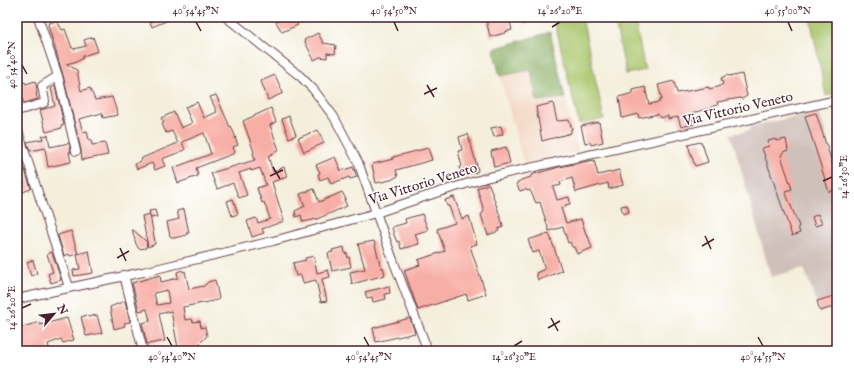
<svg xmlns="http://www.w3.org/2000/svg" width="854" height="368" viewBox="0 0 854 368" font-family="'IM FELL English',serif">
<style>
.built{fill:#f2d4be}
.industrial{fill:#cfc0ba}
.green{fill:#a9c56b;stroke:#7a724b}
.forest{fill:#86aa5f;stroke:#686445}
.building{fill:#f7aea5;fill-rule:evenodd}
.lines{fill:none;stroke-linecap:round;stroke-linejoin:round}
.minor-casing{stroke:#643e45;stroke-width:10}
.minor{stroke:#fff;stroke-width:8}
.ticks{fill:none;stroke:#4a1f2b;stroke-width:1.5}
.labels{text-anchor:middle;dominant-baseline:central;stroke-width:3;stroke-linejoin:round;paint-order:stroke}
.street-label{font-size:14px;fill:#4a1f2b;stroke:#fff}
.neatline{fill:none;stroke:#4a1f2b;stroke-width:1.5}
.ticks-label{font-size:10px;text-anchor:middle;fill:#4a1f2b}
</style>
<rect width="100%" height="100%" fill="#fff"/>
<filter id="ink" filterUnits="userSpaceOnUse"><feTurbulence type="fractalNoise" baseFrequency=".025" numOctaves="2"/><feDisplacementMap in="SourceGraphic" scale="8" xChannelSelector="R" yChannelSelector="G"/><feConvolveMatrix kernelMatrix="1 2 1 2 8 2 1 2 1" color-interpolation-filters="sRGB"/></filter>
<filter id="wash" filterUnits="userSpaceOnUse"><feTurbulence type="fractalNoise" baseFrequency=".012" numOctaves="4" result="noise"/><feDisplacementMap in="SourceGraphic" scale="16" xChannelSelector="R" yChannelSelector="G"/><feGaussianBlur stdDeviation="0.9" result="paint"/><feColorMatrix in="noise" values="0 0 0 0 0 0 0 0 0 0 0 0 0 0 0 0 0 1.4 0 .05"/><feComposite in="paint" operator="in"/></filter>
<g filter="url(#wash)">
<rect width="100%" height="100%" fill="#f4eedb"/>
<!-- built -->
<path class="built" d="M 531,69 L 537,101 L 565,98 L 578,152 L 524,165 L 500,76 Z"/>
<!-- industrial -->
<path class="industrial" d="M 819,111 L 837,172 L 837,307 L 820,312 L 804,268 L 771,277 L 731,134 L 749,131 L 750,127 Z"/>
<!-- green -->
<path class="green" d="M 614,17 L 634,17 L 645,70 L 626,74 Z
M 810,17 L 837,17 L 837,93 L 826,96 Z
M 582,18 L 604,119 L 579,124 L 555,23 Z"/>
<!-- forest -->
<path class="forest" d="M 550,32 L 565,98 L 537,101 L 531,70 L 500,76 L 493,49 Z"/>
<g id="blocks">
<!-- building -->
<path class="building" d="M 148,17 L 175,17 L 152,27 Z
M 285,17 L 294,17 L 298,25 L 282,32 L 276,22 Z
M 495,17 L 509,17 L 512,30 L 505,32 L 505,33 L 490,37 L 486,19 Z
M 522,17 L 545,17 L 545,19 L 523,24 Z
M 57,21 L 62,30 L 65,29 L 72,48 L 73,48 L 74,49 L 86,46 L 84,40 L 93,37 L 98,51 L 83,56 L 83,58 L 78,61 L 66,64 L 77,70 L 81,91 L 90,88 L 95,100 L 112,97 L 118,115 L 103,118 L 102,113 L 79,119 L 83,132 L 87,131 L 89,140 L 91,139 L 92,145 L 105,143 L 108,155 L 82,160 L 81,150 L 63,75 L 48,25 L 49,23 Z
M 318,33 L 323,43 L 336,45 L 335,54 L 327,53 L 327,58 L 320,57 L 314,60 L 304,40 Z
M 742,74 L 747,96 L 742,99 L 740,98 L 717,102 L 718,105 L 713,106 L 713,108 L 691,113 L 694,124 L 681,127 L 678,117 L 668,119 L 668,116 L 660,118 L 658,114 L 639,118 L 638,114 L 622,118 L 619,97 L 633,93 L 633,90 L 645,87 L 649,104 L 660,102 L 659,100 L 662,99 L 658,85 L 674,81 L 677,93 L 709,87 L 709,89 L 718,87 L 723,84 L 721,78 L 727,75 L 729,76 L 734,75 L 734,76 Z
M 275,75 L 283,93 L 268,100 L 261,81 Z
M 35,81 L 37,89 L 36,90 L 37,93 L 36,94 L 38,99 L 24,103 L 22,98 L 21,99 L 17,84 L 25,82 L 26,84 Z
M 55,86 L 64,125 L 61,126 L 62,128 L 46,132 L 40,110 L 55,106 L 51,88 Z
M 216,95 L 230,127 L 231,126 L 236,138 L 235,138 L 238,145 L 233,147 L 235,153 L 196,168 L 198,176 L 178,183 L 173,168 L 211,154 L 204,133 L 182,142 L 185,150 L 162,159 L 165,166 L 155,170 L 152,163 L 137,169 L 135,164 L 141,161 L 142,158 L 178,143 L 172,131 L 166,133 L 162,124 L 164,123 L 161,118 L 174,112 L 181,128 L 192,123 L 185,107 L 193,104 L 197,102 L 204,118 L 217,112 L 210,97 Z
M 553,103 L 557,121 L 569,120 L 572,129 L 571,129 L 571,133 L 542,141 L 536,107 Z
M 271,108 L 276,122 L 270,125 L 279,150 L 268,156 L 273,172 L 284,167 L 287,177 L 272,182 L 284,221 L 262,229 L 264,233 L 252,237 L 247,221 L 256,218 L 258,223 L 270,219 L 264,202 L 262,203 L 257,188 L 266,185 L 260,168 L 251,171 L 251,169 L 239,173 L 247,195 L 239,198 L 233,183 L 217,189 L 211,173 L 255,160 L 253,153 L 254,152 L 243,121 Z
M 816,113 L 837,178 L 837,189 L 829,192 L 805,116 Z
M 289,116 L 296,135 L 289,138 L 282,119 Z
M 599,122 L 603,142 L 591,145 L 590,142 L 585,143 L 581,126 Z
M 501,126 L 503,134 L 494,137 L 491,128 Z
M 318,130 L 324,143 L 304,152 L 298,138 Z
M 468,134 L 478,170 L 477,172 L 462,176 L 459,167 L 462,166 L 458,151 L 462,150 L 459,137 Z
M 48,135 L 50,147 L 69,143 L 71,152 L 69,152 L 71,162 L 48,167 L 45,148 L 30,151 L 27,142 L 43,139 L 42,136 Z
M 776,139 L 776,141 L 786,139 L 788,150 L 783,152 L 781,156 L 792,189 L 785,191 L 799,226 L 798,227 L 800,233 L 792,236 L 762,148 L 769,146 L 768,141 Z
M 700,142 L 700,143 L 702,143 L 708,162 L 695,166 L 688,145 Z
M 506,147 L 510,163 L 494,167 L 491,151 Z
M 428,148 L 432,160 L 396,170 L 398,176 L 391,180 L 376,183 L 372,165 L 373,164 L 393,159 L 393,157 Z
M 335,157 L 341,171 L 353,167 L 357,177 L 350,179 L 349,177 L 331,184 L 328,177 L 320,180 L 318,174 L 320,173 L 316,165 Z
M 594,160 L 598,175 L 619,170 L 623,185 L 609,189 L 608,183 L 576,192 L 572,178 L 560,182 L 561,185 L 553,187 L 557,200 L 569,197 L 570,204 L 565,205 L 566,207 L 561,208 L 566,223 L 581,219 L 587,237 L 588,236 L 592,248 L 577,254 L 574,247 L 572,247 L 570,242 L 568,243 L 563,227 L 549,231 L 540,202 L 536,203 L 530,190 L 527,191 L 526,189 L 520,191 L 516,184 L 521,180 L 531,177 L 531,175 L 559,167 Z
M 25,170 L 31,189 L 17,194 L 17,173 Z
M 489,184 L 503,225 L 503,227 L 498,229 L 499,231 L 488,235 L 481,215 L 484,211 L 477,188 Z
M 314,189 L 319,202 L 342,192 L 346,199 L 344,200 L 347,206 L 317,219 L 303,222 L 301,215 L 296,217 L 295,211 L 305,206 L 300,194 Z
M 454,197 L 462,219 L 469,216 L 477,244 L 470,246 L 486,294 L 468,300 L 466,294 L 418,310 L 404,270 L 420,265 L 418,260 L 445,251 L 437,229 L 455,223 L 449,206 L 447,206 L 445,200 Z
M 233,199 L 238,214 L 232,216 L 227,201 Z
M 627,205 L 629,212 L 623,214 L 621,206 Z
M 184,209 L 189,233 L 186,233 L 187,235 L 174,238 L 170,236 L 167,222 L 179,219 L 177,211 Z
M 155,210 L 157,217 L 151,218 L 150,215 L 155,242 L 155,244 L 148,247 L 142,216 L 150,214 L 149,211 Z
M 422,214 L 428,230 L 415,234 L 419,244 L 401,249 L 399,241 L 397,242 L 394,235 L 392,227 L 406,223 L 405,219 Z
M 818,214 L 822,224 L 815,226 L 812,217 Z
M 132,229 L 147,242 L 146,248 L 139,249 L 136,244 Z
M 71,231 L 78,254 L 70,256 L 69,254 L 64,256 L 58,235 Z
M 549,233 L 562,271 L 538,280 L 536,273 L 545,269 L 539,251 L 533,253 L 528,240 Z
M 374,241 L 381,268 L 383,267 L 385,275 L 352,284 L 350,272 L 365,269 L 358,244 Z
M 344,247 L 345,254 L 347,253 L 348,258 L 349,257 L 351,267 L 332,271 L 328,253 L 333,252 L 332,250 Z
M 89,251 L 93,273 L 74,276 L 73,270 L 80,269 L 77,254 Z
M 52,252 L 61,280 L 51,283 L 48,274 L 53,272 L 47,254 Z
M 314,256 L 317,273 L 328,270 L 330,277 L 322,279 L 327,301 L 321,302 L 316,280 L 303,283 L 301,275 L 296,276 L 293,263 L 306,260 L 305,258 Z
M 33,260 L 37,274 L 31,276 L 27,262 Z
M 182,270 L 183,272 L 185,271 L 189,289 L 204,286 L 208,282 L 215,280 L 219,298 L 218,300 L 183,307 L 185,320 L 192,319 L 193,322 L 200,321 L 201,328 L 205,327 L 207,336 L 193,350 L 180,351 L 179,348 L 178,348 L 171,311 L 159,314 L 165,341 L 147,344 L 142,323 L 150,321 L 147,309 L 139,311 L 132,283 L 160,275 L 161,282 L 178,278 L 177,272 ZM 167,290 L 169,303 L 157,305 L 154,293 Z
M 389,286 L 390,293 L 385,294 L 386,299 L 373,302 L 372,297 L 367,298 L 365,292 Z
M 837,295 L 837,306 L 820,311 L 817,301 Z
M 125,301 L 130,322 L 124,323 L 125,326 L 114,329 L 110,307 Z
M 17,315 L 19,315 L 22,327 L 40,322 L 40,325 L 67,318 L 74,340 L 63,343 L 61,339 L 48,344 L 50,351 L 17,351 Z
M 87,315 L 88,317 L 97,315 L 102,333 L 86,336 L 81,317 Z
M 410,318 L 415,333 L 376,342 L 373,328 Z"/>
</g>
</g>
<g filter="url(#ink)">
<use href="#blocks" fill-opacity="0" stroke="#643e45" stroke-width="1"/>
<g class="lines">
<defs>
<path id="minor" d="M 38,17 L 58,76 L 76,151
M 226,17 L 300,76 L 313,89 L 334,117 L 358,162 L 393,260 L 428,351
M 17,111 L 44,103 L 45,101 L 42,86 L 58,76
M 17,128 L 69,287
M 124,275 L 143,351
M 17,299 L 143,272 L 273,241 L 376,213 L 439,192 L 489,177 L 837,100"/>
</defs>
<!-- minor casing -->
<use href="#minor" class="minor-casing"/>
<!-- minor -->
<use href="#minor" class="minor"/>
</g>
</g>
<!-- ticks -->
<path class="ticks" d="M 196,22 L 201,31M 394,22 L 398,31M 788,22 L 792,31M 552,27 L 560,22M 22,65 L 27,74M 427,85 L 434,97M 424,94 L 437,88M 273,167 L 280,179M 270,176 L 283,170M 823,181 L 832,177M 705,236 L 711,249M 702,246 L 714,239M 120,248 L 126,261M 117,258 L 129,251M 22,308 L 31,304M 551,318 L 558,331M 548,328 L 560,321M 167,337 L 172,346M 364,337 L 369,346M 758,337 L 763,346M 514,346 L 522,341"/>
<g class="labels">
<!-- street labels -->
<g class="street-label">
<text transform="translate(738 109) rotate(-13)">Via Vittorio Veneto</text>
<text transform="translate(423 184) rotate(-17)">Via Vittorio Veneto</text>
</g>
</g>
<!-- margin -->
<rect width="854" height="368" fill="none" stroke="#fff" stroke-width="44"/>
<!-- north arrow -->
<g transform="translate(54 314) rotate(62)" stroke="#ffffff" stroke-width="3" paint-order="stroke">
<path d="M0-3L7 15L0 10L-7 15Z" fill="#4a1f2b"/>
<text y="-6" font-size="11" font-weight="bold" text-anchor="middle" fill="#4a1f2b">N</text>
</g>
<rect x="22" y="22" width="810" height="324" class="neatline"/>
<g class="ticks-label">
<text x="196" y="14">40°54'45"N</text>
<text x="394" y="14">40°54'50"N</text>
<text x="560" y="14">14°26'20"E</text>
<text x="788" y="14">40°55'00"N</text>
<text transform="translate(11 65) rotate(-90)" y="4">40°54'40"N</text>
<text transform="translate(843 177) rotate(-90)" y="4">14°26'30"E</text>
<text transform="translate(11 308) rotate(-90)" y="4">14°26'20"E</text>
<text x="172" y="360">40°54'40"N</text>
<text x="369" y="360">40°54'45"N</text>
<text x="514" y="360">14°26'30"E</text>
<text x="763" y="360">40°54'55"N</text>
</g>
</svg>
